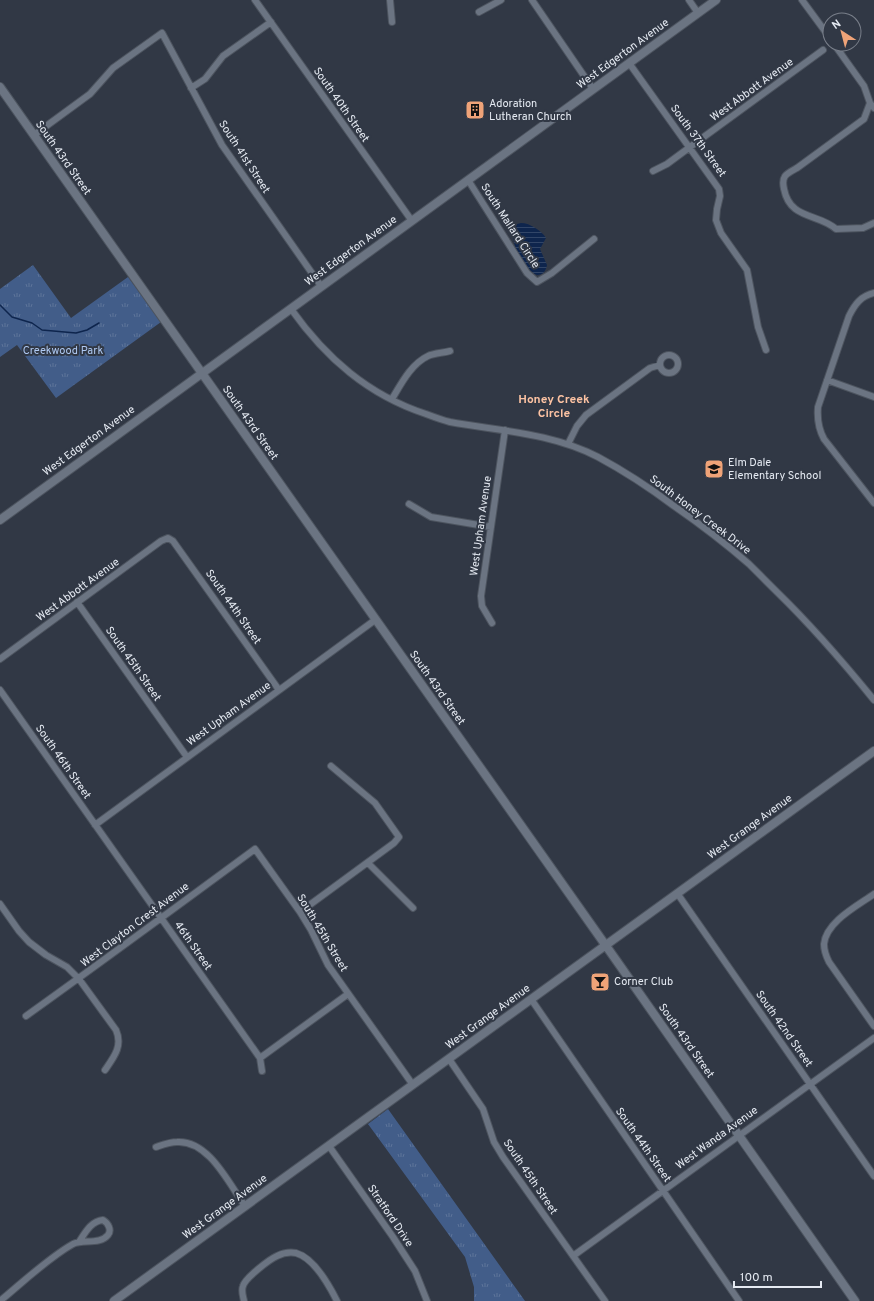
<svg xmlns="http://www.w3.org/2000/svg" width="874" height="1301" viewBox="0 0 874 1301" font-family="Overpass,sans-serif">
<style>
.grass{fill:url(#grass-tufts)}
.water{fill:url(#water-rules)}
.lines{fill:none;stroke-linecap:round;stroke-linejoin:round}
.stream{stroke:#0e254d;stroke-width:1.5}
.minor-casing{stroke:#4d545f;stroke-width:8}
.tertiary-casing{stroke:#4d545f;stroke-width:10}
.minor{stroke:#6b7482;stroke-width:6}
.tertiary{stroke:#6b7482;stroke-width:8}
.labels{text-anchor:middle;dominant-baseline:central;stroke-width:4;stroke-linejoin:round;paint-order:stroke}
.street-label{font-size:11px;fill:#e5eaf2;stroke:#313845}
.poi-label{font-size:11px;fill:#e5eaf2;stroke:#313845;text-anchor:start}
.park-label{font-size:11px;fill:#afc9f2;stroke:#313845}
.neighbourhood-label{font-size:12px;font-weight:bold;fill:#fdc3a3;stroke:#313845}
</style>
<defs>
<pattern id="grass-tufts" width="24" height="20" patternUnits="userSpaceOnUse"><rect width="24" height="20" fill="#425d89"/><path d="M3 7l-1-3M5 7V3M7 7l1-3M15 17l-1-3M17 17v-4M19 17l1-3" fill="none" stroke="#5d749a"/></pattern>
<pattern id="water-rules" width="6" height="5" patternUnits="userSpaceOnUse"><rect width="6" height="5" fill="#0e254d"/><path d="M0 2.5h6" fill="none" stroke="#314567"/></pattern>
</defs>
<rect width="100%" height="100%" fill="#313845"/>
<!-- grass -->
<path class="grass" d="M 33,265 L 71,318 L 128,277 L 161,322 L 56,398 L 17,345 L 0,357 L 0,289 Z
M 388,1109 L 525,1301 L 474,1301 L 474,1287 L 465,1257 L 368,1124 Z"/>
<!-- water -->
<path class="water" d="M 521,223 C 530,223 542,231 546,238 L 540,249 L 547,265 C 546,271 543,275 537,275 C 526,271 513,247 513,236 C 513,231 515,228 517,224 Z"/>
<g class="lines">
<!-- stream -->
<path class="stream" d="M 0,305 L 12,317 L 32,323 L 42,330 L 76,333 L 87,330 L 99,323"/>
<defs>
<path id="minor" d="M 255,0 L 412,221
M 390,0 L 392,22
M 532,0 L 593,89
M 689,0 L 698,13
M 802,0 L 830,38
M 479,12 L 501,0
M 834,44 L 864,86 L 870,103 L 874,108
M 629,63 L 719,189 L 720,196 L 717,209 L 716,220 L 721,233 L 747,270 L 758,327 L 766,350
M 191,88 L 205,79 L 223,56 L 271,22
M 870,103 L 864,119 L 797,168 C 786,174 781,176 784,189 C 790,220 818,213 836,229 L 863,228 L 874,223
M 34,135 L 90,94 L 113,68 L 162,33 L 222,145 L 321,286
M 653,171 L 667,164 L 690,147 L 823,50
M 468,180 L 527,273 L 537,282 L 552,273 L 594,239
M 874,293 C 861,296 855,304 849,316 L 818,407 C 817,419 818,428 824,439 L 874,503
M 291,309 C 326,358 368,395 426,414 C 434,417 442,420 450,422 C 500,431 552,433 598,457 C 624,471 650,488 674,506 C 700,524 725,543 749,564 C 758,573 768,583 777,592 C 812,626 843,662 874,700
M660 364a9 9 0 1 1 18 0a9 9 0 1 1-18 0Z
M 827,380 L 874,397
M 392,399 C 401,384 411,364 428,356 C 434,353 443,353 450,351
M 568,444 L 577,426 L 586,415 L 650,368 L 660,365
M 409,504 L 431,517 L 491,527
M 77,602 L 187,757
M 492,623 L 482,606 L 481,596 L 505,430
M 0,659 L 161,541 L 168,538 L 173,541 L 279,690
M 0,690 L 260,1058 L 262,1071
M 95,825 L 375,620
M 368,863 L 413,908
M 677,893 L 874,1176
M 874,894 C 857,906 826,922 824,944 C 824,950 826,956 829,962 L 874,1026
M 0,904 L 19,931 L 29,942 L 46,955 L 67,967 L 79,979 L 116,1030 C 123,1046 114,1057 105,1070
M 300,912 L 394,843 L 399,837 L 375,803 L 331,766
M 531,999 L 739,1301
M 26,1016 C 103,961 179,905 255,849 L 300,912 L 311,930 L 328,965 L 413,1085
M 260,1058 L 348,994
M 449,1059 L 483,1109 L 494,1142 L 503,1157 L 605,1301
M 329,1146 L 393,1237 L 415,1271 L 427,1301
M 156,1147 C 162,1145 170,1142 177,1142 C 209,1140 229,1184 245,1206
M 573,1256 L 874,1038
M 0,1301 C 22,1283 48,1258 73,1244 C 83,1239 100,1245 108,1235 C 112,1230 108,1223 103,1220 C 91,1221 85,1233 79,1242
M 244,1301 C 243,1296 241,1291 243,1286 C 245,1278 270,1259 277,1256 C 283,1253 290,1252 296,1253 C 314,1258 329,1285 337,1301"/>
<path id="tertiary" d="M 0,87 L 616,960 L 855,1301
M 0,520 L 716,0
M 114,1301 L 874,751"/>
</defs>
<!-- minor casing -->
<use href="#minor" class="minor-casing"/>
<!-- tertiary casing -->
<use href="#tertiary" class="tertiary-casing"/>
<!-- minor -->
<use href="#minor" class="minor"/>
<!-- tertiary -->
<use href="#tertiary" class="tertiary"/>
</g>
<!-- icons -->
<defs>
<symbol id="building-square" viewBox="-11 -11 22 22"><rect x="-9" y="-9" width="18" height="18" rx="4" fill="#efa378" stroke="#313845"/><path d="M-4-6H4V6H1V3H-1V6H-4ZM-2.5-4.3h1.7v1.8h-1.7ZM.8-4.3h1.7v1.8H.8ZM-2.5-1h1.7V.8h-1.7ZM.8-1h1.7V.8H.8Z" fill="#111"/></symbol>
<symbol id="school-square" viewBox="-11 -11 22 22"><rect x="-9" y="-9" width="18" height="18" rx="4" fill="#efa378" stroke="#313845"/><path d="M0-5L7-2L0 1L-7-2ZM-4 1L0 2.5L4 1V4Q0 6-4 4Z" fill="#111"/></symbol>
<symbol id="bar-square" viewBox="-11 -11 22 22"><rect x="-9" y="-9" width="18" height="18" rx="4" fill="#efa378" stroke="#313845"/><path d="M-6-5H6L.8 .8V4.5H3.5V6h-7V4.5H-.8V.8Z" fill="#111"/></symbol>
</defs>
<g fill-rule="evenodd">
<use href="#building-square" x="464" y="99" width="22" height="22"/>
<use href="#school-square" x="703" y="458" width="22" height="22"/>
<use href="#bar-square" x="589" y="971" width="22" height="22"/>
</g>
<g class="labels">
<!-- street labels -->
<g class="street-label">
<text transform="translate(623 54) rotate(-36)">West Edgerton Avenue</text>
<text transform="translate(752 90) rotate(-36)">West Abbott Avenue</text>
<text transform="translate(341 105) rotate(55)">South 40th Street</text>
<text transform="translate(698 141) rotate(54)">South 37th Street</text>
<text transform="translate(244 157) rotate(57)">South 41st Street</text>
<text transform="translate(63 158) rotate(55)">South 43rd Street</text>
<text transform="translate(510 226) rotate(57)">South Mallard Circle</text>
<text transform="translate(351 251) rotate(-36)">West Edgerton Avenue</text>
<text transform="translate(250 423) rotate(55)">South 43rd Street</text>
<text transform="translate(89 441) rotate(-36)">West Edgerton Avenue</text>
<text transform="translate(700 515) rotate(37)">South Honey Creek Drive</text>
<text transform="translate(481 526) rotate(-82)">West Upham Avenue</text>
<text transform="translate(78 590) rotate(-36)">West Abbott Avenue</text>
<text transform="translate(233 607) rotate(55)">South 44th Street</text>
<text transform="translate(133 664) rotate(55)">South 45th Street</text>
<text transform="translate(437 688) rotate(55)">South 43rd Street</text>
<text transform="translate(229 714) rotate(-36)">West Upham Avenue</text>
<text transform="translate(63 762) rotate(55)">South 46th Street</text>
<text transform="translate(750 827) rotate(-36)">West Grange Avenue</text>
<text transform="translate(135 925) rotate(-37)">West Clayton Crest Avenue</text>
<text transform="translate(322 933) rotate(59)">South 45th Street</text>
<text transform="translate(193 946) rotate(55)">46th Street</text>
<text transform="translate(488 1017) rotate(-36)">West Grange Avenue</text>
<text transform="translate(784 1029) rotate(55)">South 42nd Street</text>
<text transform="translate(686 1041) rotate(55)">South 43rd Street</text>
<text transform="translate(717 1138) rotate(-36)">West Wanda Avenue</text>
<text transform="translate(643 1145) rotate(55)">South 44th Street</text>
<text transform="translate(530 1177) rotate(56)">South 45th Street</text>
<text transform="translate(225 1207) rotate(-36)">West Grange Avenue</text>
<text transform="translate(390 1216) rotate(56)">Stratford Drive</text>
</g>
<!-- poi labels -->
<g class="poi-label">
<text x="489" y="104">Adoration<tspan x="489" dy="13">Lutheran Church</tspan></text>
<text x="728" y="463">Elm Dale<tspan x="728" dy="13">Elementary School</tspan></text>
<text x="614" y="982">Corner Club</text>
</g>
<!-- park labels -->
<g class="park-label">
<text x="63" y="351">Creekwood Park</text>
</g>
<!-- neighbourhood labels -->
<g class="neighbourhood-label">
<text x="554" y="400">Honey Creek<tspan x="554" dy="14">Circle</tspan></text>
</g>
</g>
<!-- north arrow -->
<g transform="translate(842 32) rotate(324)"><circle r="19" fill="#313845" stroke="#797f8a"/>
<path d="M0-3L7 15L0 10L-7 15Z" fill="#efa378"/>
<text y="-6" font-size="11" font-weight="bold" text-anchor="middle" fill="#e5eaf2">N</text>
</g>
<!-- scale -->
<path d="M734 1281v6h87v-6" fill="none" stroke="#e5eaf2" stroke-width="2"/>
<text x="740" y="1281" font-size="12" fill="#e5eaf2" stroke="#313845" stroke-width="3" paint-order="stroke">100 m</text>
</svg>
